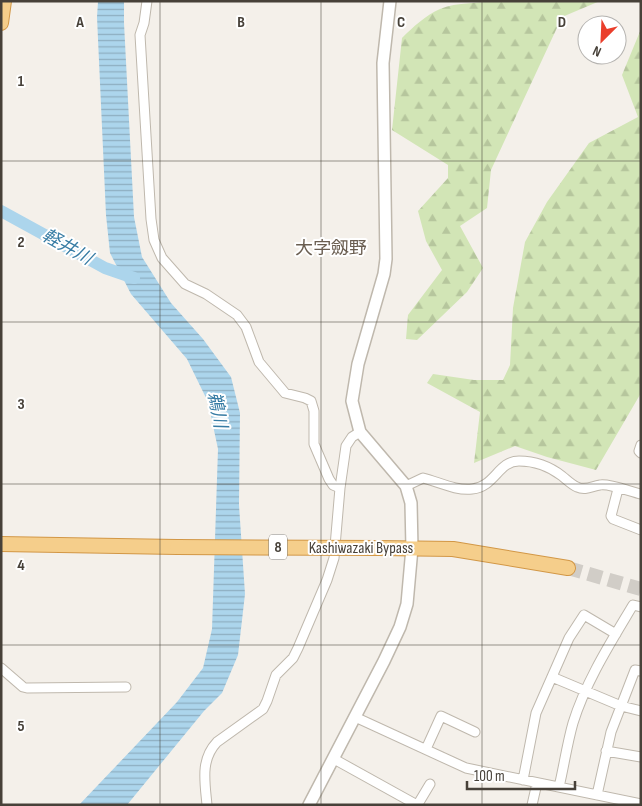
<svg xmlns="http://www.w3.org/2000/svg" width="642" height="806" viewBox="0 0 642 806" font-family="'Sofia Sans Condensed','Noto Sans JP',sans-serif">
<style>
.forest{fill:url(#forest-firs)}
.water{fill:url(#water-rules)}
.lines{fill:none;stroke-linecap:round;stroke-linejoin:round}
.river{stroke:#acd5ec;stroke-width:12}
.trunk-tunnel{stroke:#d1cdc7;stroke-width:14;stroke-dasharray:14 7;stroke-linecap:butt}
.minor-casing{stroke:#bfb8ad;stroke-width:11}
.tertiary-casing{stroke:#bfb8ad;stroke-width:14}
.trunk-casing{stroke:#d29746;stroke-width:16}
.minor{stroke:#fff;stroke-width:9}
.tertiary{stroke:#fff;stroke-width:11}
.trunk{stroke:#f5ce8b;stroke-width:14}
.trunk-bridge-casing{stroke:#d29746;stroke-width:16;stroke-linecap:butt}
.trunk-bridge{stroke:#f5ce8b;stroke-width:14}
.grid{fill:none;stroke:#474139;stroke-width:1;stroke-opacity:0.55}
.labels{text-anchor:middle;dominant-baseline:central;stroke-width:4;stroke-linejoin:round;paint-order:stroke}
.shield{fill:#fff;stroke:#7e7a74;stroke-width:1}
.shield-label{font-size:15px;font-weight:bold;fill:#474139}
.street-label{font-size:16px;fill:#474139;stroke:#fff}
.water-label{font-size:18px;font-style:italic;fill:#377ca4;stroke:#fff}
.neighbourhood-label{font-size:18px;fill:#6a5e51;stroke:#fff}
.grid-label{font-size:16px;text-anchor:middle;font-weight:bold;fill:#474139;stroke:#fff;stroke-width:4;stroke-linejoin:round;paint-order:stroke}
</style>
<defs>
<pattern id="forest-firs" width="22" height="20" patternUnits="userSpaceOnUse" patternTransform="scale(1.25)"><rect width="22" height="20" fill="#d2e5b6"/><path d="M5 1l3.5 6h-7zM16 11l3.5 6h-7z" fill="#b6c69d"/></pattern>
<pattern id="water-rules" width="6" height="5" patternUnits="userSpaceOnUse" patternTransform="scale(1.25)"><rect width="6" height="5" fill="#acd5ec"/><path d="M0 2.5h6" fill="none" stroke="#8eaec0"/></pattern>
</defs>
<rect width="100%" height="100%" fill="#f4f0ea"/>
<!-- forest -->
<path class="forest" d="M 499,1 L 600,1 L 562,17 L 491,170 L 487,208 L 460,226 L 483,268 L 467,292 L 417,340 L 406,339 L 408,315 L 442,270 L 426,241 L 418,211 L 448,178 L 448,165 L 392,130 L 402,38 C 413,27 426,15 440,9 C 456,2 482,3 499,1 Z
M 641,29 L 641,393 L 596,470 L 547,457 L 515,446 L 474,463 L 480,412 L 427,383 L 433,374 L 474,380 L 503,380 L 510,365 L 513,308 L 525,242 L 547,202 L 589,143 L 638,117 L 622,75 Z"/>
<!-- water -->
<path class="water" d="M 124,1 L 124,23 L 134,217 L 142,257 L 171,303 L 203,339 L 231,377 L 240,413 L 239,505 L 245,594 L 238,655 L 222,693 L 204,711 L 127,805 L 79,805 L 177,702 L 203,668 L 212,629 L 218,449 L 208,402 L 187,359 L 131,294 L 110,253 L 106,215 L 97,17 L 98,2 Z"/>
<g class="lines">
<!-- river -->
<path class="river" d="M 1,211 L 105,268 L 134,278"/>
<!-- trunk-tunnel -->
<path class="trunk-tunnel" d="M 568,568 L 641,589"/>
<defs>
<path id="minor" d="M 147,1 L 144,23 L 140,35 L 151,219 L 154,240 L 162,258 L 185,284 L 206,294 L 237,315 L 246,327 L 259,362 L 285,393 L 305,398 L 311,401 L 314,411 L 314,444 L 329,479 L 333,485 L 340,488
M 641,445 L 639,451 L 641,453
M 406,486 L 423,478 C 439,482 456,491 472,489 C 495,487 498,461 519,461 C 536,461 549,466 562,476 C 567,480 572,485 577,487 C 586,491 592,486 600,485 C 609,483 631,492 641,494
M 618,489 L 611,516 L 613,519 L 641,530
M 1,668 L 23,687 L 27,688 L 126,687
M 552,677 L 621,706 L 641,711
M 355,717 L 466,768 L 641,804
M 426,749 L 441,716 L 475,732
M 606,751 L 641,757
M 334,759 L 417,805
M 523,780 L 536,713 L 569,638 L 584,615 L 616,634
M 559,787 C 564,766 567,744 573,723 C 586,681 611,642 633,605 L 641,607
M 597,795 L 611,732 L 635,670 L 641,671
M 418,804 L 430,784
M 207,805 C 205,782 200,760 217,742 L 263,709 L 267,701 L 276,675 L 293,658 L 298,648 L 327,580 L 334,558 L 340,488 L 346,446 L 352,437 L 360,432
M 532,805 L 537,783"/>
<path id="tertiary" d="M 309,805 L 384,661 L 400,627 L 407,604 L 412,548 L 411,503 L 406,486 L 360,432 L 352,401 L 358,364 L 384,274 L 386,259 L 383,63 L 390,1"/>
<path id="trunk" d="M 1,23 L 4,1
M 1,544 L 177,547
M 379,548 L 453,549 L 568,568"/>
</defs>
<!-- minor casing -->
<use href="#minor" class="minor-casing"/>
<!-- tertiary casing -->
<use href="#tertiary" class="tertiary-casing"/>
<!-- trunk casing -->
<use href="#trunk" class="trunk-casing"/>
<!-- minor -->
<use href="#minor" class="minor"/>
<!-- tertiary -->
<use href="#tertiary" class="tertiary"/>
<!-- trunk -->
<use href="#trunk" class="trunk"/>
<defs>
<path id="trunk-bridge" d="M 177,547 L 379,548"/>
</defs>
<!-- trunk-bridge casing -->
<use href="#trunk-bridge" class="trunk-bridge-casing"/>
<!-- trunk-bridge -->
<use href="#trunk-bridge" class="trunk-bridge"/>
</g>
<!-- grid -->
<path class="grid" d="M 160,1 L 160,805M 321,1 L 321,805M 482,1 L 482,805M 1,161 L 641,161M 1,322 L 641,322M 1,484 L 641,484M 1,645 L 641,645"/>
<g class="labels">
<!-- shield labels -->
<rect class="shield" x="269" y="534.5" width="18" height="25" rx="4"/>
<g class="shield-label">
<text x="278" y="547">8</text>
</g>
<!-- street labels -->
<g class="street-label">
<text x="361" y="548">Kashiwazaki Bypass</text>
</g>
<!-- water labels -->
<g class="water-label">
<text transform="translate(67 247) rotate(29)">軽井川</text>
<text transform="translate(217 410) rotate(78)">鵜川</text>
</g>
<!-- neighbourhood labels -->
<g class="neighbourhood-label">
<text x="331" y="248">大字劔野</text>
</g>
</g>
<g class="grid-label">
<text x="80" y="27">A</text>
<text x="241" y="27">B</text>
<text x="401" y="27">C</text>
<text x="562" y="27">D</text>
<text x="21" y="86">1</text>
<text x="21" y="247">2</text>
<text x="21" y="409">3</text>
<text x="21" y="570">4</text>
<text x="21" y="731">5</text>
</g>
<!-- border -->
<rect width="642" height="806" fill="none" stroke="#474139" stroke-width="5"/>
<!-- north arrow -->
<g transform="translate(602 40) rotate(204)"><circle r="24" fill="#ffffff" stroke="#b5b3b0"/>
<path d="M0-4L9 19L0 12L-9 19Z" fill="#ea3e2b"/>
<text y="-8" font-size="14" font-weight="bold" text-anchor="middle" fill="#474139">N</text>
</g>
<!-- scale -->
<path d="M467 781v8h108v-8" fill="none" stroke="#474139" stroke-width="2.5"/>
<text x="474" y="781" font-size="15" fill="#474139" stroke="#ffffff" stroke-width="4" paint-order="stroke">100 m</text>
</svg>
